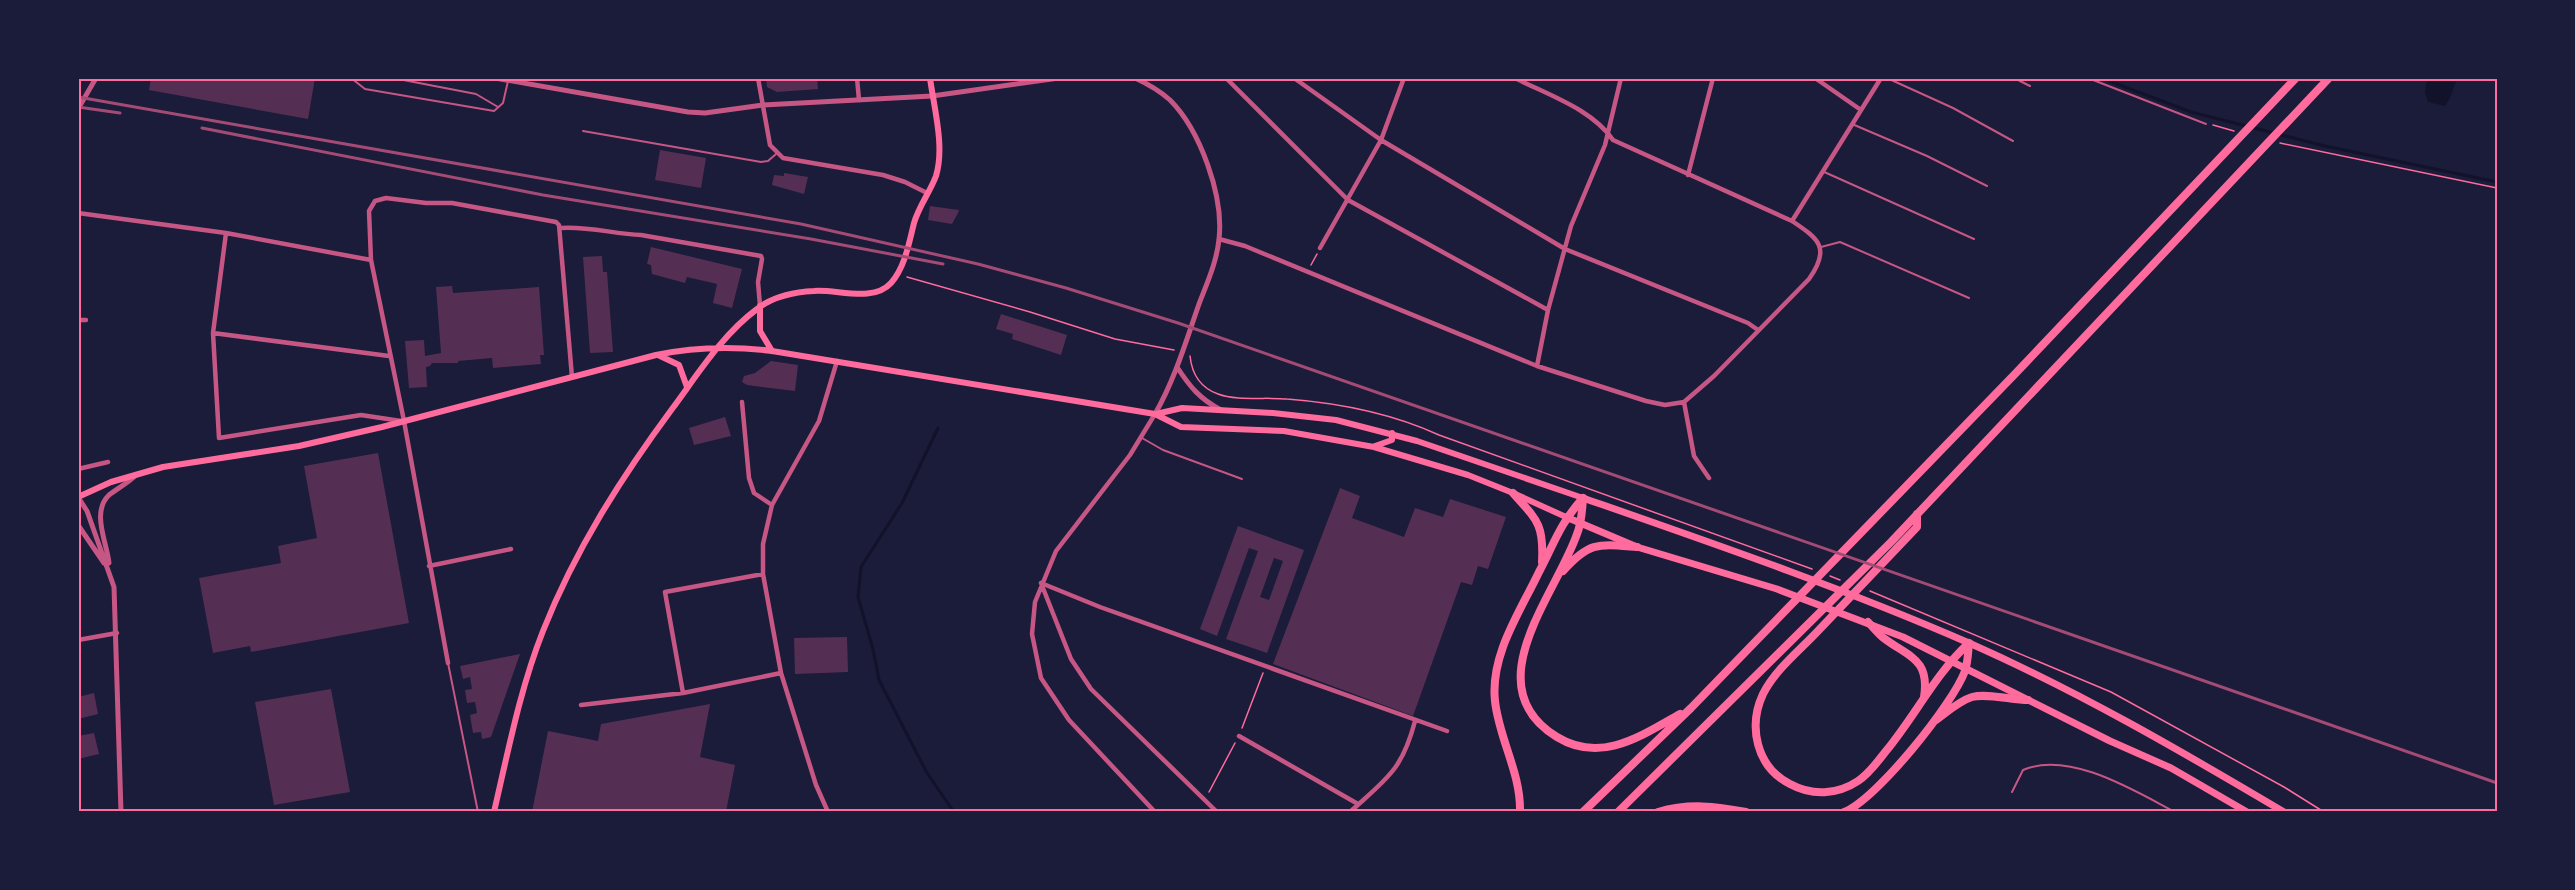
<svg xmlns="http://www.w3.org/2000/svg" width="2575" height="890" viewBox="0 0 2575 890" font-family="'Nunito Sans',sans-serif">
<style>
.water{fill:#12122b}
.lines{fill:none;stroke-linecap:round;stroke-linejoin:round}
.stream{stroke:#12122b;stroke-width:3}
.building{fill:#542f53;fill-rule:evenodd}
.path{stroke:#ff6b9d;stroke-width:1.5}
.service{stroke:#c65784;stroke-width:2}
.minor{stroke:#c65784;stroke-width:4.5}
.tertiary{stroke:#c65784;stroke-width:5}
.secondary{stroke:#ff6b9d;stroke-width:6}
.primary{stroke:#ff6b9d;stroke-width:7}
.motorway{stroke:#ff6b9d;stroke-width:8}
.rail{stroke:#a44b75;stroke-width:3}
.neatline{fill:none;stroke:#ff6b9d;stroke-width:2}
</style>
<rect width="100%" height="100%" fill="#1b1b3a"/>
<!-- water -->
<path class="water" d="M 2427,78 L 2457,78 L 2450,98 L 2445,106 L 2428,102 L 2425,92 Z"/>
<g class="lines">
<!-- stream -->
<path class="stream" d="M 2101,78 L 2191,112 L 2325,146 L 2497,182
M 938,428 L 902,503 L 861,567 L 858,597 L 873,649 L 879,680 L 927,773 L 954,812"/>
</g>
<!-- building -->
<path class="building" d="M 151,78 L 315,78 L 308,119 L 149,90 Z
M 766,78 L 817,78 L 818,89 L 777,92 L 767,87 Z
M 660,150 L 706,158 L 701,188 L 655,180 Z
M 784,173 L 808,177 L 804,194 L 772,185 L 774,175 L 784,176 Z
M 930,206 L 959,210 L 958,213 L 952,224 L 928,220 Z
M 651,247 L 742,269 L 732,308 L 713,303 L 717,284 L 687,277 L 685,283 L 652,274 L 651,265 L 647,264 Z
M 602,256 L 603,272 L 607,272 L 613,352 L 590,353 L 583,257 Z
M 452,286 L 453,293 L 539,287 L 544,355 L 540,355 L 541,364 L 493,368 L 492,358 L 458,361 L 458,363 L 432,363 L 430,366 L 426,367 L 427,387 L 409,388 L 405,341 L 424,340 L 425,356 L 441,353 L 436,287 Z
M 1001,314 L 1067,335 L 1061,355 L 1012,339 L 1013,334 L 996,329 Z
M 771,361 L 798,365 L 795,391 L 747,385 L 742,382 L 744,376 L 755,373 Z
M 725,417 L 731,436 L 694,445 L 689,428 Z
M 378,453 L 409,623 L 251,652 L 250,646 L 213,653 L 199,578 L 281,563 L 278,546 L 317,538 L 304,466 Z
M 1340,488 L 1360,496 L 1352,518 L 1404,537 L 1415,508 L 1443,517 L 1450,499 L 1506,517 L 1488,569 L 1478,566 L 1472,585 L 1461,582 L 1413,716 L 1273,664 Z
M 1238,526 L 1304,550 L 1267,653 L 1226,639 L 1258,551 L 1249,548 L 1217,636 L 1200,629 ZM 1274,558 L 1283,561 L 1269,600 L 1260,597 Z
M 847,637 L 848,672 L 795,674 L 794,638 Z
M 520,654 L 491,737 L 482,739 L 481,732 L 473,733 L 470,715 L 477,713 L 475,702 L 467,703 L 465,690 L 472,689 L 470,677 L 463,679 L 460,666 Z
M 331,689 L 350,792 L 274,805 L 255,702 Z
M 94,693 L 98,714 L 78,719 L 78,697 Z
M 710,704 L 700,757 L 735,765 L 726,812 L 532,812 L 548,731 L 598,741 L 601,724 Z
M 94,733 L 99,754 L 78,759 L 78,736 Z"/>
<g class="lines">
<!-- path -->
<path class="path" d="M 2213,125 L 2234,131
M 2280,143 L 2497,188
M 1311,265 L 1317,254
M 907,277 L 1030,312 L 1115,339 L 1174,350
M 1190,356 C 1192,375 1201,388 1218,394 C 1236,401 1267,397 1287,399 C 1339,403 1391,413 1439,435 L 1812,569
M 1830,576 L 1840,580
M 1870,591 L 2111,692 L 2284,787 L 2324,812
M 1242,728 L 1263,673
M 1209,792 L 1235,743"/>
<!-- service -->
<path class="service" d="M 351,78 L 365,89 L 494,111 L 503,103 L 508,81
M 393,78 L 476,94 L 498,107
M 1887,78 L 1953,108 L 2013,141
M 2014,78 L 2030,86
M 2088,78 L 2206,124
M 1852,124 L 1927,156 L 1987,186
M 583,131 L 761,162 L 768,161 L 776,154
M 1822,171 L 1974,239
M 1821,247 L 1840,242 L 1969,298
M 1142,438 L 1163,450 L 1242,479
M 448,663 L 478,812
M 2012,792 L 2023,770 C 2069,750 2135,791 2175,812"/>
<!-- minor -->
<path class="minor" d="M 758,78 L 770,145 L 783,158 L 883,175 L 905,182 L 927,193
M 857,78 L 859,100
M 1226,78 L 1348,200 L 1548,310
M 1294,78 L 1381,140 L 1565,249 L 1748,323 L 1758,330
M 1515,78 C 1548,95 1592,109 1613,140 L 1792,221 C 1819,239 1831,248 1809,279 L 1714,376 L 1684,402
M 1815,78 L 1861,110
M 1688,175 L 1713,78
M 78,213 L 226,233 L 371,260
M 1792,221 L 1881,78
M 561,228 C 588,226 614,234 641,235 L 761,256 L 762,259 L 758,282 L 760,306
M 226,233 L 213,333 L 219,438 L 361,415 L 401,421
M 1219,239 L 1245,246 L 1537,366 L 1646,401 L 1665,405 L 1684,402
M 1320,248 L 1381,140 L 1404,78
M 78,320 L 86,320
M 213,333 L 389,356
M 1537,366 L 1548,310 L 1571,226 L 1605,145 L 1621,78
M 742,402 L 749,478 L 754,493 L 772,505
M 1684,402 L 1694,456 L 1709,478
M 78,469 L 108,462
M 429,566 L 511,549
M 1041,583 L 1100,607 L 1447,731
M 1041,583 L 1071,659 L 1091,689 L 1217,812
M 78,640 L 117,633
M 448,663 L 404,421 L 371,260 L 369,211 L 375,201 L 386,198 L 426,203 L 452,203 L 556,222 L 559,225 L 572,377
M 683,693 L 665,592 L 763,574
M 581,705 L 683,693 L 781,673
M 1239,736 L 1358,804
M 828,812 L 816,785 L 781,673 L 763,574 L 763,544 L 772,505 L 819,421 L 837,361
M 1155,812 L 1069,720 L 1041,678 L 1032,634 L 1035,602 L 1056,551 L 1130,455 L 1155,414
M 1350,812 C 1386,779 1402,771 1415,721"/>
<!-- tertiary -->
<path class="tertiary" d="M 495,78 L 688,112 L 705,113 L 763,105 L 932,96 L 1059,78
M 1135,78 C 1148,84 1160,91 1170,100 C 1200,130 1224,196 1219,239 C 1217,261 1207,283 1199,304 C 1186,341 1175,379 1155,414
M 78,109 L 96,78
M 1177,367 C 1190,387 1200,399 1221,410
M 78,497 L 87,511 L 114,587 L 121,812
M 78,525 L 104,563
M 109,563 C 107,543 91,512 109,495 C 118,488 128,483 136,475"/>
<!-- secondary -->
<path class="secondary" d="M 760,306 L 760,331 L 772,351
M 658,355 L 679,365 L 687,387
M 1156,414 L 1182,408 L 1273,413 L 1336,420 L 1417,441 L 1583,498
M 1375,446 L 1392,440 L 1392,433
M 78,497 L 111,482 L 163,467 L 299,446 L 382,427 L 656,355 C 694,347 732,346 772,351 L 1155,414 L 1181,427 L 1284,431 L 1374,447 L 1468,475 L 1513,493 L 1566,517
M 494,812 C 508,752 520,689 543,631 C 575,550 621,478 672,409 C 698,374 722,335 757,309 C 772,297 795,292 814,291 C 837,289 873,303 891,283 C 905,267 909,243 914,223 C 919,206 930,192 936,176 C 945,147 934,108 930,78"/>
<!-- primary -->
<path class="primary" d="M 1583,498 C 1712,543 1843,588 1969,643 C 2078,691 2181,751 2284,812
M 1566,517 L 1637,547 L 1777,589 L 1903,637 L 2110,741 L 2171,768 L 2247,812"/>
<!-- motorway -->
<path class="motorway" d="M 1513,493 C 1537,520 1544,524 1542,562
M 1583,498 C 1582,510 1582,522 1577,534 C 1556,595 1474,686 1557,737 C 1601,764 1641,736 1680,714
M 1917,514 L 1917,527 C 1884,562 1850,597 1817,632 C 1799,651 1775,670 1763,694 C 1748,726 1756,767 1790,784 C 1812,796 1837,795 1858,781 C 1870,773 1878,761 1886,751 C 1915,716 1936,673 1969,643
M 1563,571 C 1590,541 1599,544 1637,547
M 1868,622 C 1874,628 1879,635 1885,639 C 1909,657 1930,659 1924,697
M 1936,720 C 1947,712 1959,701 1972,697 C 1987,693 2012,700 2028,700
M 1520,812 C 1521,773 1499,739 1495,701 C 1490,655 1520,612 1539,572 C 1555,542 1559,525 1583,498
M 1583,812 L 1691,708 L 2014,375 L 2296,78
M 1618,812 L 1891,542 L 2329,78
M 1658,812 C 1688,803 1716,806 1746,812
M 1844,812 C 1876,800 1953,704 1965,671 C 1968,662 1968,652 1969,643"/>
<!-- rail -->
<path class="rail" d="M 78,97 L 801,224 L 978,264 L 1066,288 L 1178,323 L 2497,783
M 78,107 L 120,113
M 202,128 L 543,195 L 811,239 L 943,264"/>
</g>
<!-- border -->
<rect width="2575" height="890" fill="none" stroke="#1b1b3a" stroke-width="159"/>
<rect x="80" y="80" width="2416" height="730" class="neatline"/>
</svg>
